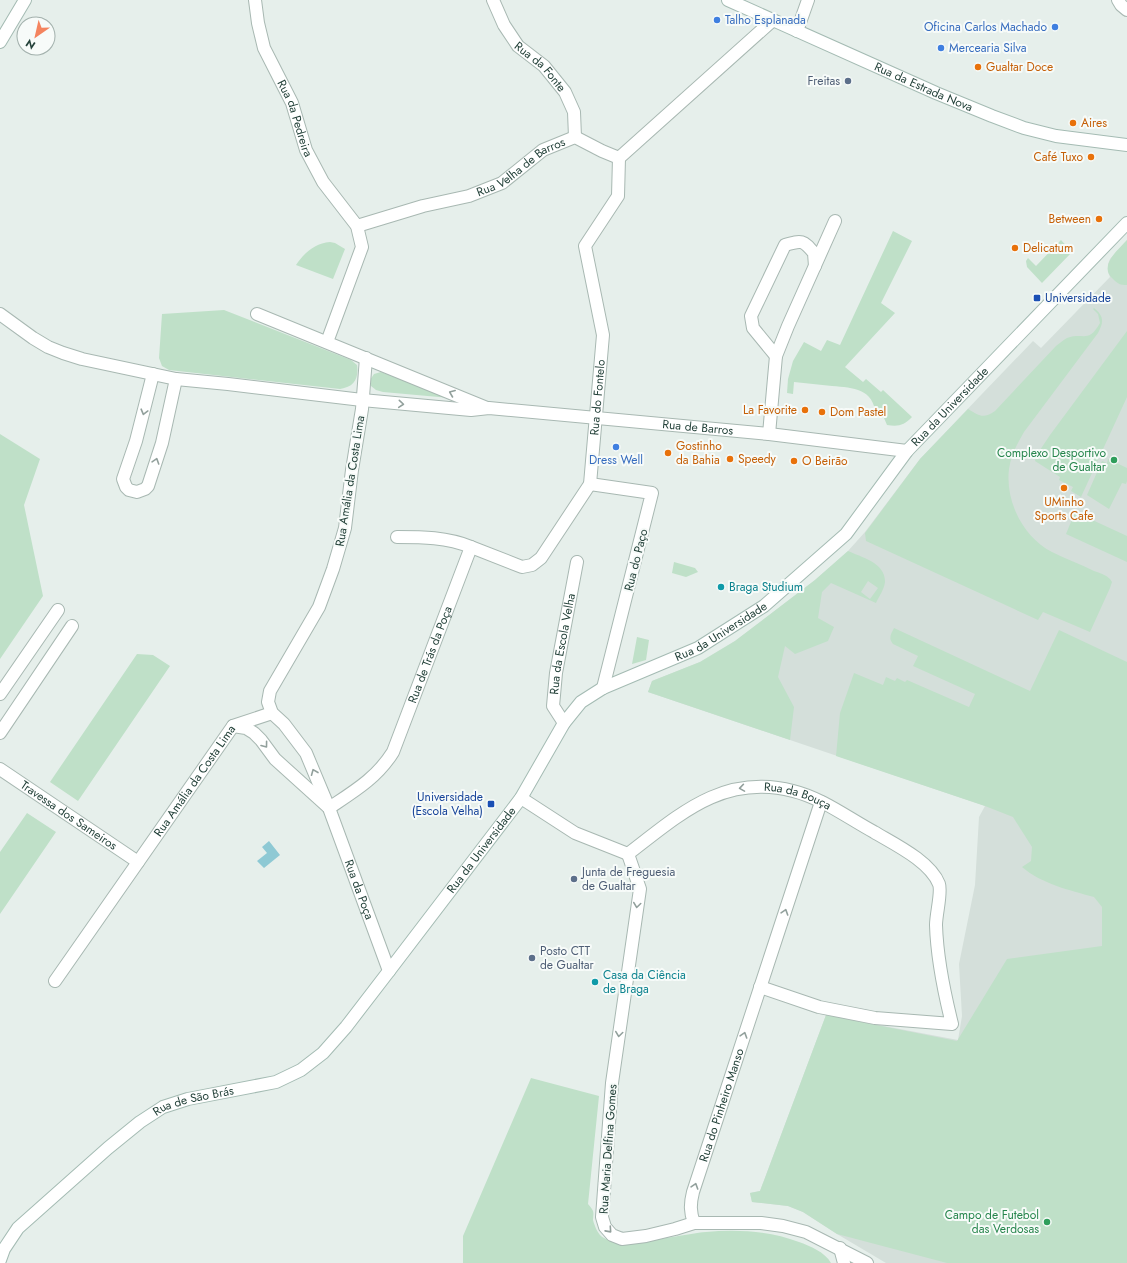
<svg xmlns="http://www.w3.org/2000/svg" width="1127" height="1263" viewBox="0 0 1127 1263" font-family="Jost,sans-serif">
<style>
.built{fill:#d4dfda}
.green{fill:#bfe0c8;fill-rule:evenodd}
.water{fill:#8ec9d4}
.lines{fill:none;stroke-linecap:round;stroke-linejoin:round}
.street-casing{stroke:#a8b8b2;stroke-width:14}
.secondary-casing{stroke:#a4bbb3;stroke-width:14}
.street{stroke:#fff;stroke-width:12}
.secondary{stroke:#fff;stroke-width:12}
.oneway{stroke:#92a09c}
.shop-dot{fill:#3f7fe0;stroke:#f7fbf9;stroke-width:1.5}
.food-dot{fill:#e8710a;stroke:#f7fbf9;stroke-width:1.5}
.service-dot{fill:#5c6f8a;stroke:#f7fbf9;stroke-width:1.5}
.transit-dot{fill:#1a4fb4;stroke:#f7fbf9;stroke-width:1.5}
.leisure-dot{fill:#2e9e5b;stroke:#f7fbf9;stroke-width:1.5}
.culture-dot{fill:#0f9aa8;stroke:#f7fbf9;stroke-width:1.5}
.labels{text-anchor:middle;dominant-baseline:central;stroke-width:4;stroke-linejoin:round;paint-order:stroke}
.shop-label{font-size:12px;fill:#366cbe;stroke:#f7fbf9;text-anchor:start}
.street-label{font-size:12px;fill:#24423a;stroke:#f7fbf9}
.food-label{font-size:12px;fill:#c56008;stroke:#f7fbf9;text-anchor:start}
.service-label{font-size:12px;fill:#4e5e75;stroke:#f7fbf9;text-anchor:start}
.transit-label{font-size:12px;fill:#164399;stroke:#f7fbf9;text-anchor:start}
.leisure-label{font-size:12px;fill:#27864d;stroke:#f7fbf9;text-anchor:end}
.culture-label{font-size:12px;fill:#0d838f;stroke:#f7fbf9;text-anchor:start}
</style>
<rect width="100%" height="100%" fill="#e6efeb"/>
<!-- built -->
<path class="built" d="M 1127,240 L 1127,1263 L 886,1263 L 837,1234 L 803,1212 L 788,1206 L 752,1202 L 750,1193 L 760,1191 L 826,1015 L 958,1040 L 962,1016 L 959,964 L 975,885 L 979,817 L 985,806 L 648,692 L 652,681 L 700,662 L 735,641 L 815,580 L 848,551 L 865,532 L 920,459 L 981,395 L 1033,341 L 1041,348 L 1110,277 L 1108,272 L 1108,264 L 1110,259 Z"/>
<!-- green -->
<path class="green" d="M 893,231 L 912,241 L 881,303 L 895,313 L 845,367 L 863,382 L 866,379 L 881,392 L 883,390 L 912,417 C 904,425 899,427 887,425 L 884,418 L 876,415 C 873,388 854,388 832,386 C 819,385 807,383 794,382 L 793,394 L 787,393 L 788,379 L 793,361 L 804,342 L 821,351 L 827,340 L 840,345 Z
M 1061,240 L 1072,252 L 1042,283 L 1027,267 L 1026,261 L 1028,258 L 1036,266 Z
M 1127,240 L 1127,285 C 1120,285 1118,284 1113,279 C 1098,266 1118,250 1127,240 Z
M 330,242 L 335,243 L 345,249 L 333,279 L 296,265 C 304,253 315,243 330,242 Z
M 1094,308 C 1104,316 1104,322 1098,333 L 1024,432 C 1017,444 1011,455 1009,469 C 1005,501 1023,537 1052,552 C 1066,559 1080,564 1094,571 C 1100,573 1106,575 1110,579 L 1112,582 L 1110,588 L 1090,632 L 1043,612 L 1038,620 L 866,541 L 865,533 L 920,459 L 968,409 C 980,416 983,419 995,411 L 1056,346 C 1060,343 1063,340 1067,338 C 1084,332 1088,344 1100,323 L 1098,314 L 1093,309 Z
M 224,310 L 351,360 L 357,365 C 359,379 354,387 340,389 L 169,370 L 162,366 L 159,358 L 162,314 Z
M 1127,331 L 1127,397 L 1081,497 L 1071,491 L 1073,487 L 1059,480 L 1060,477 L 1035,461 L 1036,456 L 1050,435 Z
M 381,372 L 450,398 L 383,392 L 376,390 L 371,386 L 370,380 L 374,374 Z
M 0,434 L 40,459 L 24,505 L 43,596 L 0,659 Z
M 1108,459 L 1127,468 L 1127,481 L 1126,484 L 1122,483 L 1109,509 L 1087,495 L 1102,461 L 1107,463 Z
M 1075,512 L 1127,536 L 1127,562 L 1066,534 Z
M 848,551 C 861,557 886,563 885,582 C 884,590 879,596 876,603 L 831,583 L 822,592 L 818,618 L 834,627 L 828,641 L 795,654 L 785,646 L 778,677 L 794,707 L 790,740 L 648,692 L 652,681 L 700,662 L 735,641 L 815,580 ZM 868,581 L 878,588 L 870,599 L 861,592 Z
M 674,562 L 695,568 L 698,572 L 686,577 L 672,573 Z
M 894,628 L 1030,691 L 1059,630 L 1127,662 L 1127,1263 L 947,1263 L 837,1234 L 803,1212 L 788,1206 L 752,1202 L 750,1193 L 760,1191 L 826,1015 L 957,1041 L 1007,959 L 1102,946 L 1102,907 L 1094,897 C 1069,890 1042,884 1022,867 L 1031,861 L 1032,847 L 1013,817 L 985,806 L 836,756 L 840,713 L 854,673 L 883,685 L 886,677 L 895,681 L 897,678 L 905,682 L 907,680 L 969,707 L 975,694 L 913,666 L 918,656 L 893,644 C 888,638 891,634 894,628 Z
M 637,637 L 649,640 L 646,660 L 632,664 Z
M 137,654 L 153,655 L 170,666 L 78,801 L 50,782 Z
M 27,813 L 56,832 L 0,914 L 0,852 Z
M 531,1078 L 599,1096 L 588,1204 C 590,1206 592,1209 593,1211 C 594,1214 593,1217 593,1220 C 595,1227 598,1235 604,1238 C 623,1249 682,1234 706,1232 C 737,1229 770,1231 799,1242 C 810,1246 825,1252 831,1263 L 463,1263 L 463,1236 Z"/>
<!-- water -->
<path class="water" d="M 269,841 L 280,855 L 264,868 L 257,861 L 267,853 L 262,847 Z"/>
<g class="lines">
<defs>
<g id="street">
<path id="s1" d="M 255,0 L 258,23 L 264,48 L 292,103 L 306,150 L 323,182 L 357,226 L 362,247 L 327,342"/>
<path id="s2" d="M 493,0 L 504,25 L 518,46 L 544,66 L 565,92 L 574,112 L 575,137"/>
<path d="M 1118,0 L 1121,5 L 1127,10"/>
<path d="M 797,31 L 808,0"/>
<path id="s3" d="M 357,226 L 423,206 L 469,196 L 502,183 L 543,150 L 575,137 L 602,151 L 619,158 L 773,20"/>
<path id="s4" d="M 0,314 L 33,338 L 48,347 L 63,353 L 82,359 L 176,379 L 228,384 L 362,400 L 471,410 L 489,408 L 769,434 L 907,451"/>
<path d="M 257,314 L 487,408"/>
<path d="M 776,356 L 753,328 L 751,316 L 785,245 C 802,240 803,240 814,253 L 815,266"/>
<path id="s5" d="M 366,358 L 362,409 L 352,470 L 345,528 L 333,569 L 319,607 L 270,691 L 268,702 L 272,713 L 284,724 L 306,753 L 329,808 L 389,971"/>
<path d="M 153,374 L 136,441 L 123,479 L 126,487 L 129,490 L 137,492 L 145,489 L 148,486 L 162,443 L 176,379"/>
<path d="M 769,434 L 776,356 L 788,326 L 835,221"/>
<path d="M 590,484 L 652,493 L 603,688"/>
<path id="s6" d="M 471,547 L 522,567 L 532,565 L 541,558 L 590,484 L 603,335 L 585,246 L 618,196 L 619,158"/>
<path d="M 0,694 L 58,610"/>
<path id="s7" d="M 564,723 L 553,706 L 556,673 L 577,562"/>
<path d="M 233,726 L 246,728 L 254,733 L 261,740 L 275,759 L 327,806"/>
<path d="M 0,733 L 72,626"/>
<path id="s8" d="M 0,769 L 138,862"/>
<path d="M 521,798 L 575,833 L 628,854"/>
<path id="s9" d="M 329,808 C 353,792 377,778 393,752 L 471,547 C 447,537 422,537 397,537"/>
<path id="s10" d="M 628,854 C 679,815 723,773 793,791 C 822,798 848,818 874,832 C 894,844 930,861 939,884 C 942,892 936,914 936,925 C 937,958 944,992 952,1024 L 875,1018 L 819,1007 L 760,987"/>
<path d="M 628,854 L 640,889 L 612,1083 L 602,1217 L 605,1227 L 612,1235 L 622,1239 L 646,1236 L 675,1229 L 694,1223 L 761,1223 L 783,1226 L 806,1232 L 867,1263"/>
<path id="s11" d="M 55,981 L 233,726 L 272,713"/>
<path id="s12" d="M 694,1223 C 690,1212 690,1204 693,1192 L 821,802"/>
<path d="M 840,1248 L 844,1263"/>
</g>
<g id="secondary">
<path id="s13" d="M 728,0 L 936,93 L 992,116 L 1024,128 L 1056,136 L 1127,145"/>
<path d="M 0,42 L 25,0"/>
<path id="s14" d="M 0,1260 L 4,1249 L 18,1228 L 108,1148 L 140,1122 L 163,1107 L 188,1099 L 276,1082 L 301,1070 L 323,1053 L 346,1027 L 389,971 L 521,798 L 564,723 L 581,702 L 603,688 L 698,648 L 764,606 L 846,534 L 907,451 L 1127,223"/>
</g>
</defs>
<!-- street casing -->
<use href="#street" class="street-casing"/>
<!-- secondary casing -->
<use href="#secondary" class="secondary-casing"/>
<!-- street -->
<use href="#street" class="street"/>
<!-- secondary -->
<use href="#secondary" class="secondary"/>
</g>
<!-- one-way arrows -->
<defs><path id="oneway-chevron" d="M-2-3.5L2.5 0L-2 3.5" fill="none" stroke-width="1.6" stroke-linecap="round" stroke-linejoin="round"/></defs>
<g class="oneway">
<use href="#oneway-chevron" transform="translate(452 393) rotate(-158)"/>
<use href="#oneway-chevron" transform="translate(401 404) rotate(5)"/>
<use href="#oneway-chevron" transform="translate(144 412) rotate(105)"/>
<use href="#oneway-chevron" transform="translate(156 461) rotate(-72)"/>
<use href="#oneway-chevron" transform="translate(265 745) rotate(53)"/>
<use href="#oneway-chevron" transform="translate(314 772) rotate(-112)"/>
<use href="#oneway-chevron" transform="translate(742 788) rotate(171)"/>
<use href="#oneway-chevron" transform="translate(637 905) rotate(98)"/>
<use href="#oneway-chevron" transform="translate(785 912) rotate(-72)"/>
<use href="#oneway-chevron" transform="translate(619 1034) rotate(98)"/>
<use href="#oneway-chevron" transform="translate(744 1035) rotate(-72)"/>
<use href="#oneway-chevron" transform="translate(695 1186) rotate(-72)"/>
<use href="#oneway-chevron" transform="translate(609 1230) rotate(48)"/>
</g>
<!-- markers -->
<g class="shop-dot">
<circle cx="717" cy="20" r="4"/>
<circle cx="1055" cy="27" r="4"/>
<circle cx="941" cy="48" r="4"/>
<circle cx="616" cy="447" r="4"/>
</g>
<g class="food-dot">
<circle cx="978" cy="67" r="4"/>
<circle cx="1073" cy="123" r="4"/>
<circle cx="1091" cy="157" r="4"/>
<circle cx="1099" cy="219" r="4"/>
<circle cx="1015" cy="248" r="4"/>
<circle cx="805" cy="410" r="4"/>
<circle cx="822" cy="412" r="4"/>
<circle cx="668" cy="453" r="4"/>
<circle cx="730" cy="459" r="4"/>
<circle cx="794" cy="461" r="4"/>
<circle cx="1064" cy="488" r="4"/>
</g>
<g class="service-dot">
<circle cx="848" cy="81" r="4"/>
<circle cx="574" cy="879" r="4"/>
<circle cx="532" cy="958" r="4"/>
</g>
<g class="transit-dot">
<rect x="1033" y="294" width="8" height="8" rx="2"/>
<rect x="487" y="800" width="8" height="8" rx="2"/>
</g>
<g class="leisure-dot">
<circle cx="1114" cy="460" r="4"/>
<circle cx="1047" cy="1222" r="4"/>
</g>
<g class="culture-dot">
<circle cx="721" cy="587" r="4"/>
<circle cx="595" cy="982" r="4"/>
</g>
<g class="labels">
<!-- shop labels -->
<g class="shop-label">
<text x="725" y="20">Talho Esplanada</text>
<text x="1047" y="27" text-anchor="end">Oficina Carlos Machado</text>
<text x="949" y="48">Mercearia Silva</text>
<text x="616" y="460" text-anchor="middle">Dress Well</text>
</g>
<!-- street labels -->
<g class="street-label">
<text stroke="none"><textPath href="#s2" startOffset="83">Rua da Fonte</textPath></text>
<text stroke="none"><textPath href="#s13" startOffset="214">Rua da Estrada Nova</textPath></text>
<text stroke="none"><textPath href="#s1" startOffset="126">Rua da Pedreira</textPath></text>
<text stroke="none"><textPath href="#s3" startOffset="176">Rua Velha de Barros</textPath></text>
<text stroke="none"><textPath href="#s6" startOffset="252">Rua do Fontelo</textPath></text>
<text stroke="none"><textPath href="#s14" startOffset="1315">Rua da Universidade</textPath></text>
<text stroke="none"><textPath href="#s4" startOffset="715">Rua de Barros</textPath></text>
<text transform="translate(350 481) rotate(-81)">Rua Amália da Costa Lima</text>
<text transform="translate(636 560) rotate(-76)">Rua do Paço</text>
<text stroke="none"><textPath href="#s14" startOffset="991">Rua da Universidade</textPath></text>
<text stroke="none"><textPath href="#s7" startOffset="83">Rua da Escola Velha</textPath></text>
<text stroke="none"><textPath href="#s9" startOffset="190">Rua de Trás da Poça</textPath></text>
<text stroke="none"><textPath href="#s11" startOffset="244">Rua Amália da Costa Lima</textPath></text>
<text stroke="none"><textPath href="#s10" startOffset="190">Rua da Bouça</textPath></text>
<text stroke="none"><textPath href="#s8" startOffset="83">Travessa dos Sameiros</textPath></text>
<text stroke="none"><textPath href="#s14" startOffset="655">Rua da Universidade</textPath></text>
<text stroke="none"><textPath href="#s5" startOffset="574">Rua da Poça</textPath></text>
<text stroke="none"><textPath href="#s14" startOffset="257">Rua de São Brás</textPath></text>
<text stroke="none"><textPath href="#s12" startOffset="123">Rua do Pinheiro Manso</textPath></text>
<text transform="translate(608 1149) rotate(-86)">Rua Maria Delfina Gomes</text>
</g>
<!-- food labels -->
<g class="food-label">
<text x="986" y="67">Gualtar Doce</text>
<text x="1081" y="123">Aires</text>
<text x="1083" y="157" text-anchor="end">Café Tuxo</text>
<text x="1091" y="219" text-anchor="end">Between</text>
<text x="1023" y="248">Delicatum</text>
<text x="797" y="410" text-anchor="end">La Favorite</text>
<text x="830" y="412">Dom Pastel</text>
<text x="676" y="446">Gostinho<tspan x="676" dy="14">da Bahia</tspan></text>
<text x="738" y="459">Speedy</text>
<text x="802" y="461">O Beirão</text>
<text x="1064" y="502" text-anchor="middle">UMinho<tspan x="1064" dy="14">Sports Cafe</tspan></text>
</g>
<!-- service labels -->
<g class="service-label">
<text x="840" y="81" text-anchor="end">Freitas</text>
<text x="582" y="872">Junta de Freguesia<tspan x="582" dy="14">de Gualtar</tspan></text>
<text x="540" y="951">Posto CTT<tspan x="540" dy="14">de Gualtar</tspan></text>
</g>
<!-- transit labels -->
<g class="transit-label">
<text x="1045" y="298">Universidade</text>
<text x="483" y="797" text-anchor="end">Universidade<tspan x="483" dy="14">(Escola Velha)</tspan></text>
</g>
<!-- leisure labels -->
<g class="leisure-label">
<text x="1106" y="453">Complexo Desportivo<tspan x="1106" dy="14">de Gualtar</tspan></text>
<text x="1039" y="1215">Campo de Futebol<tspan x="1039" dy="14">das Verdosas</tspan></text>
</g>
<!-- culture labels -->
<g class="culture-label">
<text x="729" y="587">Braga Studium</text>
<text x="603" y="975">Casa da Ciência<tspan x="603" dy="14">de Braga</tspan></text>
</g>
</g>
<!-- north arrow -->
<g transform="translate(36 36) rotate(214)"><circle r="19" fill="#f7fbf9" stroke="#a3b1ad"/>
<path d="M0-3L7 15L0 10L-7 15Z" fill="#f4845f"/>
<text y="-6" font-size="11" font-weight="bold" text-anchor="middle" fill="#24423a">N</text>
</g>
</svg>
